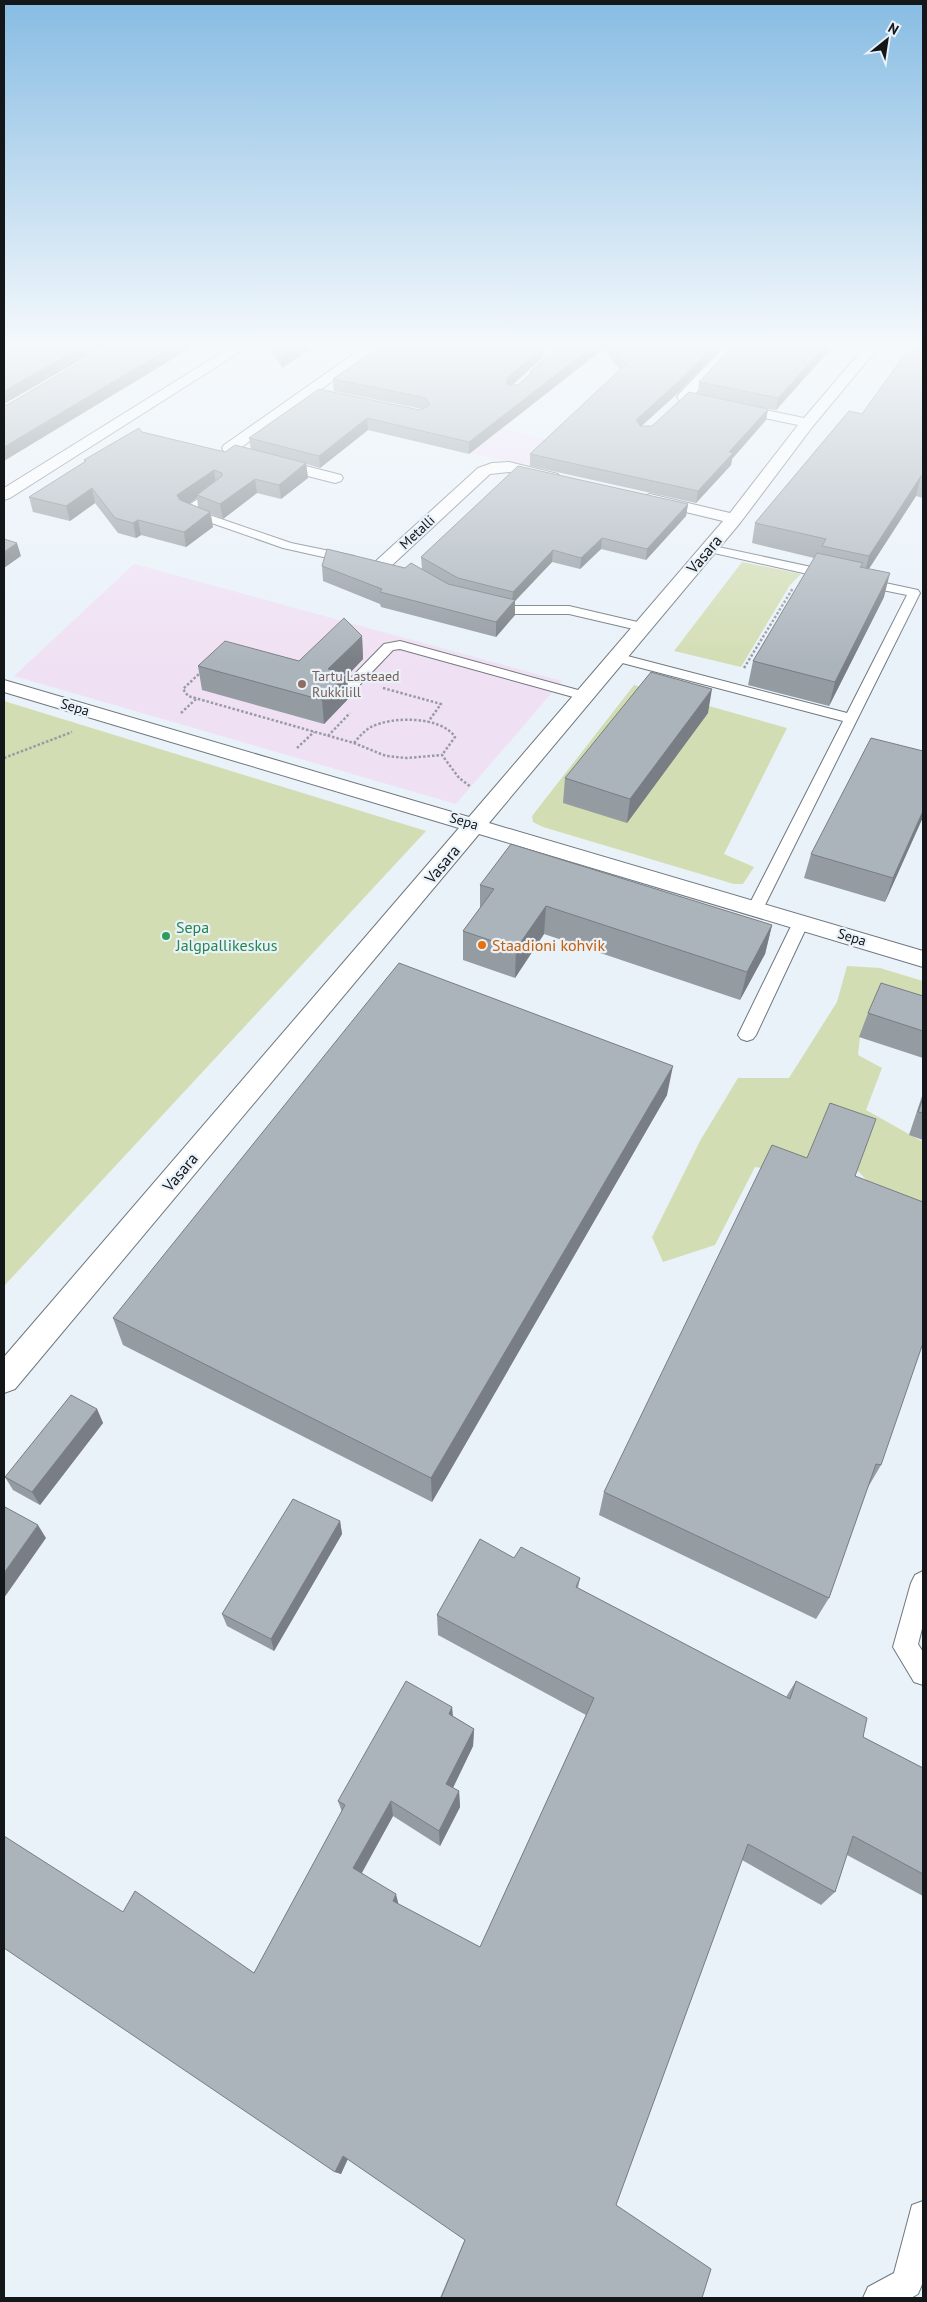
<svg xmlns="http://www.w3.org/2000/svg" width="927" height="2302" viewBox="0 0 927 2302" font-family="'PT Sans',sans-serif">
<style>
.education{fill:#f0e0f3}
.green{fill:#d3ddb3}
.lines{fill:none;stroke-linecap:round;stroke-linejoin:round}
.service-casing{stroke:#70777e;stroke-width:2}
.minor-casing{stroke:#70777e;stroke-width:2}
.path{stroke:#969ca2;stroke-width:2.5;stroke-dasharray:2.5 2;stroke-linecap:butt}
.service{fill:#fff;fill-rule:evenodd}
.minor{fill:#fff;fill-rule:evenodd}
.wall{fill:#949ba1;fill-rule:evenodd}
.shaded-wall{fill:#787e83}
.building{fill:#acb4bb;stroke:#787e83}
.education-dot{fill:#8d6e63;stroke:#e9f1f9;stroke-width:2}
.leisure-dot{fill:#2e9e5b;stroke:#e9f1f9;stroke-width:2}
.food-dot{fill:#e8710a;stroke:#e9f1f9;stroke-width:2}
.labels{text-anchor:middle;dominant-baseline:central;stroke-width:4.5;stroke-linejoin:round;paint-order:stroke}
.far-street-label{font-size:14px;fill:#14171a;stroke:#e9f1f9}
.far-education-label{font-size:14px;fill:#785e54;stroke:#e9f1f9;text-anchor:start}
.street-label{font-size:16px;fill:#14171a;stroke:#e9f1f9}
.leisure-label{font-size:16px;fill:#27864d;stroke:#e9f1f9;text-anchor:start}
.food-label{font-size:16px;fill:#c56008;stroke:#e9f1f9;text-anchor:start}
</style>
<rect width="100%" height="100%" fill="#e9f1f9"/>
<!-- education -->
<path class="education" d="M 467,422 L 546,439 L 562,426 L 548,470 L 440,446 Z
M 134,564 L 562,681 L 456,804 L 14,676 Z"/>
<!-- green -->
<path class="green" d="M 742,562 L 801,574 L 790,585 L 741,667 L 674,651 Z
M 634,685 L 787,728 L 724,854 L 754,867 L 743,884 L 734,884 L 543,827 L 533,822 L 532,816 Z
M 4,701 L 426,831 L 4,1286 Z
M 847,966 L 880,968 L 923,981 L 923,1023 L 860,1037 L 858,1055 L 882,1068 L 866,1110 L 923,1142 L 923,1221 L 878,1192 L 857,1170 L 811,1154 L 788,1172 L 755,1167 L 715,1245 L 663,1262 L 652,1237 L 700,1141 L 738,1078 L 789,1078 L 837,1002 Z"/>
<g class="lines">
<defs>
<path id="service" d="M 541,343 L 557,357 L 536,375 L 531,372 L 547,357 L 536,346 Z
M 217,486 L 223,489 L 221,491 L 195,510 L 291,543 L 354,556 L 356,559 L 350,563 L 283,548 L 183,513 L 181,511 L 183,509 Z
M 709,545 L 830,571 L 836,575 L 830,579 L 705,551 L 703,549 L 705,547 Z
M 862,578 L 918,590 L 920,593 L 763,909 L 761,913 L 749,913 L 747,909 L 843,721 L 611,660 L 609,657 L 616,653 L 847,713 L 907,595 L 858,585 L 856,582 L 858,579 Z
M 492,600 L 513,606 L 569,606 L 646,624 L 648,627 L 642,631 L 569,614 L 512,614 L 488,607 L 486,604 L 488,601 Z
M 400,641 L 589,693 L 591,696 L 584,700 L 400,649 L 393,650 L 351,694 L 341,694 L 339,691 L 341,688 L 384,644 Z
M 801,917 L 807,918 L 809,922 L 756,1035 L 753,1039 L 747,1041 L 741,1039 L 738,1035 L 793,922 L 795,918 Z
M 923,1571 L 923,1625 L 918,1644 L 923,1652 L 923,1685 L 914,1682 L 893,1647 L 911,1583 L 915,1575 Z
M 923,2201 L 923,2282 L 918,2294 L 911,2298 L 863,2298 L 868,2287 L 894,2273 L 912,2205 Z"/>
<path id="minor" d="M 237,343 L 254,343 L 10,498 L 4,500 L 4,488 Z
M 369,343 L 385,343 L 239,449 L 341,475 L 343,478 L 341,481 L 335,483 L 226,455 L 222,448 L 224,445 Z
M 499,343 L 570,343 C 562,352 507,352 499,343 Z
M 728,343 L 743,343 L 694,395 L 804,418 L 868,343 L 882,343 L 813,426 L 740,523 L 489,823 L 923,951 L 923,967 L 479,834 L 15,1389 L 4,1393 L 4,1357 L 459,828 L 4,692 L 4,680 L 469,817 L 723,521 L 644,502 L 642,499 L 644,496 L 650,494 L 730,513 L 798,425 L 679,400 L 677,397 L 679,394 Z
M 509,462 L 558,474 L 560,477 L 558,480 L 552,482 L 509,472 L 490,474 L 389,568 L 377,568 L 374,564 L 377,560 L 478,468 L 492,463 Z"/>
</defs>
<!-- service casing -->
<use href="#service" class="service-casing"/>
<!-- minor casing -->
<use href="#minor" class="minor-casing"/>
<!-- path -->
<path class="path" d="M 744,668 L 793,588
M 202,671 L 183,689 L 188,696 L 354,743 L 386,756 L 407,758 L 442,755 L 459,778 L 471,787
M 383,688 L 441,704 L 428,722
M 181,713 L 197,698
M 328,736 L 350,713
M 354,743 C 359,737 364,731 371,727 C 392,716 441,716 455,737 L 442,755
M 297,748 L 314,732
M 4,758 L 72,732"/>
<!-- service -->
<use href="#service" class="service"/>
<!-- minor -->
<use href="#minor" class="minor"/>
</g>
<!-- wall -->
<path class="wall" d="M 267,343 L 320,343 L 282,368 Z
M 553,343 L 726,343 L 678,393 L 641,426 L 652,426 L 698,394 L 699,382 L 836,343 L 776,410 L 768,409 L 766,420 L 732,459 L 731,465 L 696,503 L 530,466 L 530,454 L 620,370 L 603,349 L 469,454 L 368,430 L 320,468 L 306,464 L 308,478 L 281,499 L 257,493 L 223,519 L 211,514 L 213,527 L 186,547 L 141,535 L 136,538 L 118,533 L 95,503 L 70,521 L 33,512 L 29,497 L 85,462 L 84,460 L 142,432 L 225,452 L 251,449 L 249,438 L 422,409 L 334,391 L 333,379 L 544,346 L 543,357 L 512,385 L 518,385 L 554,352 L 552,350 ZM 197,498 L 198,507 L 189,503 Z
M 923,343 L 923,498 L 916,496 L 869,569 L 884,597 L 829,706 L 748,685 L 753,661 L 814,558 L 752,543 L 755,523 L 862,414 Z
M 688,504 L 686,516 L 646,560 L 601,549 L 580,569 L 552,562 L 515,601 L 515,615 L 496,637 L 381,607 L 380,604 L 323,581 L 322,566 L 422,569 L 421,557 Z
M 362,636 L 363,659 L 347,676 L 349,698 L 324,724 L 202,690 L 198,666 L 299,661 Z
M 708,713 L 627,823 L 563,803 L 565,778 Z
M 923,751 L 923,817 L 885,902 L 804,878 L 811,854 Z
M 480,885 L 772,925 L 765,954 L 740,1000 L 544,934 L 515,978 L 463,960 L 463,931 L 480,908 Z
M 923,996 L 923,1058 L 859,1037 L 868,1013 Z
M 923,1093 L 923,1140 L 909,1135 Z
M 667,1095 L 432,1502 L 123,1345 L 113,1318 Z
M 855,1176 L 881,1465 L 867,1489 L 829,1598 L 816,1619 L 599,1515 L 604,1492 Z
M 97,1409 L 103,1423 L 40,1505 L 13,1490 L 5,1477 Z
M 340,1521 L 342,1534 L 274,1651 L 227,1626 L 222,1614 Z
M 514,1558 L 580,1578 L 578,1588 L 786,1697 L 796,1681 L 863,1737 L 923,1768 L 923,1896 L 847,1855 L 835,1892 L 821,1905 L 742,1860 L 616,2205 L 702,2298 L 440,2298 L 465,2239 L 348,2159 L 341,2174 L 335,2172 L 123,1912 L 254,1973 L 342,1812 L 338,1801 L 452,1707 L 453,1716 L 474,1729 L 473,1746 L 453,1788 L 459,1791 L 460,1807 L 440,1846 L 393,1816 L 362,1873 L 398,1904 L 480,1947 L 586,1715 L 438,1635 L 437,1615 Z"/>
<!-- shaded-wall -->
<path class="shaded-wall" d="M 88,343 L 110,343 L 4,404 L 4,391 Z
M 178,343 L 199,343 L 4,461 L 4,447 Z
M 302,343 L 320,343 L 282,368 L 281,356 Z
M 597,343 L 603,343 L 603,349 L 469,454 L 469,442 Z
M 717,343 L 726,343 L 678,393 L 635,432 L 636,420 Z
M 828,343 L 836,343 L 776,410 L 778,398 Z
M 544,346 L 543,357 L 507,390 L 507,378 Z
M 768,409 L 766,420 L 732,459 L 731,465 L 696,503 L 698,491 L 729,452 Z
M 367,418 L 368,430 L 320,468 L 319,456 Z
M 306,463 L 308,478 L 281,499 L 279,485 Z
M 214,470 L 216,484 L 197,495 L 197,498 L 180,510 L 177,495 Z
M 921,476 L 916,496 L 864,576 L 869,556 Z
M 255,479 L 257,493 L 223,519 L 220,504 Z
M 92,488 L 95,503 L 70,521 L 66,506 Z
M 688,504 L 686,516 L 646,560 L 647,549 Z
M 210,512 L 213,527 L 186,547 L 184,532 Z
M 138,520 L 141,535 L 136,538 L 133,523 Z
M 602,538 L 601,549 L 580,569 L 581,558 Z
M 17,543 L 21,556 L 4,568 L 4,552 Z
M 553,550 L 552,562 L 515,601 L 515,615 L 496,637 L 496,622 L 512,603 L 513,592 Z
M 890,573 L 884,597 L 829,706 L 835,682 Z
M 362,636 L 363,659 L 347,676 L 349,698 L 324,724 L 322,700 L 328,669 Z
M 712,689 L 708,713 L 627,823 L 630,799 Z
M 923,811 L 923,817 L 885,902 L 893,878 Z
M 546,906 L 544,934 L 515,978 L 516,949 Z
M 772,925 L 765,954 L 740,1000 L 747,972 Z
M 673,1066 L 667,1095 L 432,1502 L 431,1478 Z
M 97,1409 L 103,1423 L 40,1505 L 32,1492 Z
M 340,1521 L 342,1534 L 274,1651 L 271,1639 Z
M 38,1525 L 46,1538 L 4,1598 L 4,1573 Z
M 452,1707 L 453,1725 L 449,1714 Z
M 474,1729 L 473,1746 L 447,1800 L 446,1784 Z
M 459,1791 L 460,1807 L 440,1846 L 439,1831 Z
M 391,1801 L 393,1816 L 357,1881 L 353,1868 Z
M 396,1894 L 399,1906 L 393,1901 Z
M 343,2156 L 348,2158 L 341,2174 L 335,2172 Z"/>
<!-- building -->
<path class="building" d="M 4,343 L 88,343 L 4,391 Z
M 113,343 L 178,343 L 4,447 L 4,405 L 7,405 Z
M 272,343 L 302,343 L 281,356 Z
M 385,343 L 541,343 L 544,346 L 507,378 L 507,385 L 518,385 L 559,347 L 559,344 L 557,343 L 597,343 L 469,442 L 367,418 L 319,456 L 249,438 L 319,389 L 420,410 L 430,405 L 426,398 L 333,379 Z
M 608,343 L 717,343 L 679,381 L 636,420 L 640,426 L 652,426 L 689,392 L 768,409 L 729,452 L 733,453 L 698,491 L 530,454 L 626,364 Z
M 736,343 L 828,343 L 778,398 L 699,382 Z
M 913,343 L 923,343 L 923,477 L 921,476 L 869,556 L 822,546 L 826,539 L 755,523 L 849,411 L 862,414 Z
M 139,428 L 142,432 L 225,452 L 235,445 L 306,463 L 279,485 L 255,479 L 220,504 L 197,495 L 222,476 L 222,473 L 214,470 L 177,495 L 180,500 L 210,512 L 184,532 L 138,520 L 133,523 L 115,518 L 92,488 L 66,506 L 29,497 L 86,461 L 84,460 Z
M 518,466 L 688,504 L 647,549 L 602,538 L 581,558 L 553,550 L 513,592 L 458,578 L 421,557 Z
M 4,539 L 17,543 L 4,552 Z
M 327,549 L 405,568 L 411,563 L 448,584 L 515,600 L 496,622 L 380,592 L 382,589 L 322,566 Z
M 817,553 L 863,563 L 860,567 L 890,573 L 835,682 L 753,661 Z
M 344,618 L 362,636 L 328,669 L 347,674 L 322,700 L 198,666 L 225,641 L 299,661 Z
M 651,672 L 712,689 L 630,799 L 565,778 Z
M 871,738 L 923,751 L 923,811 L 893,878 L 811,854 Z
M 511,844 L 772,925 L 747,972 L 546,906 L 516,949 L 463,931 L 494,889 L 480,885 Z
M 399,963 L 673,1066 L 431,1478 L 113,1318 Z
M 881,983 L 923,996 L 923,1031 L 868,1013 Z
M 923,1098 L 923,1113 L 918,1112 Z
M 830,1103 L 876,1119 L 855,1176 L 923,1202 L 923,1343 L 881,1465 L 876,1464 L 829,1598 L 604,1492 L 772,1145 L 807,1158 Z
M 71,1395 L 97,1409 L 32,1492 L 5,1477 Z
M 293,1499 L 340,1521 L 271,1639 L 222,1614 Z
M 5,1507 L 38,1525 L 4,1573 L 4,1509 Z
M 480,1539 L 514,1558 L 521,1547 L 580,1578 L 576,1587 L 790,1699 L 796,1681 L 867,1718 L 863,1737 L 923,1768 L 923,1874 L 853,1836 L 835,1892 L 748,1844 L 616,2205 L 711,2269 L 702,2298 L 441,2298 L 465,2240 L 343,2156 L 335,2172 L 4,1948 L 4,1836 L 123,1912 L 135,1891 L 254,1973 L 345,1805 L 338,1801 L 406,1681 L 452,1707 L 449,1714 L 474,1729 L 446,1784 L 459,1791 L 439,1831 L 391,1801 L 353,1868 L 396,1894 L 393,1901 L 480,1947 L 594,1698 L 437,1615 Z"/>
<!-- sky -->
<linearGradient id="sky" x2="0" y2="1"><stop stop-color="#87bce3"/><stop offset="0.52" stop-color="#f5f9fc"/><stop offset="1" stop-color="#f5f9fc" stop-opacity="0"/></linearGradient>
<rect width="927" height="665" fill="url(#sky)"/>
<!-- markers -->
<circle class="education-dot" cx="302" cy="684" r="5"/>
<circle class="leisure-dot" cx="166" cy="936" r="5"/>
<circle class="food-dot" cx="482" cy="945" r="5"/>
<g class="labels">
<!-- far-street labels -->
<g class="far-street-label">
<text transform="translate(417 532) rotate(-43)">Metalli</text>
<text transform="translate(75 707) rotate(16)">Sepa</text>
<text transform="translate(464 821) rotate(16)">Sepa</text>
<text transform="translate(852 937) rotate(17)">Sepa</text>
</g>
<!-- far-education labels -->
<g class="far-education-label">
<text x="312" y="676">Tartu Lasteaed<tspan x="312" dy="16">Rukkilill</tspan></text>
</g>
<!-- street labels -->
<g class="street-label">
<text transform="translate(704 554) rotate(-50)">Vasara</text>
<text transform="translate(442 864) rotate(-50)">Vasara</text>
<text transform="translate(180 1172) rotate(-50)">Vasara</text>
</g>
<!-- leisure labels -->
<g class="leisure-label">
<text x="176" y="927">Sepa<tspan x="176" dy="18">Jalgpallikeskus</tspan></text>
</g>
<!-- food labels -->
<g class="food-label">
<text x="492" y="945">Staadioni kohvik</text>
</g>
</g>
<!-- border -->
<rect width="927" height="2302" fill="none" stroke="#14171a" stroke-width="10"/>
<!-- north arrow -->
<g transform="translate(887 40) rotate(30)" stroke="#e9f1f9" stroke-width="4" paint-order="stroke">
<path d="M0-4L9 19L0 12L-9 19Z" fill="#14171a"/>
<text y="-8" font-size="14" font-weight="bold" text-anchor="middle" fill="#14171a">N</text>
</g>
</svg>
